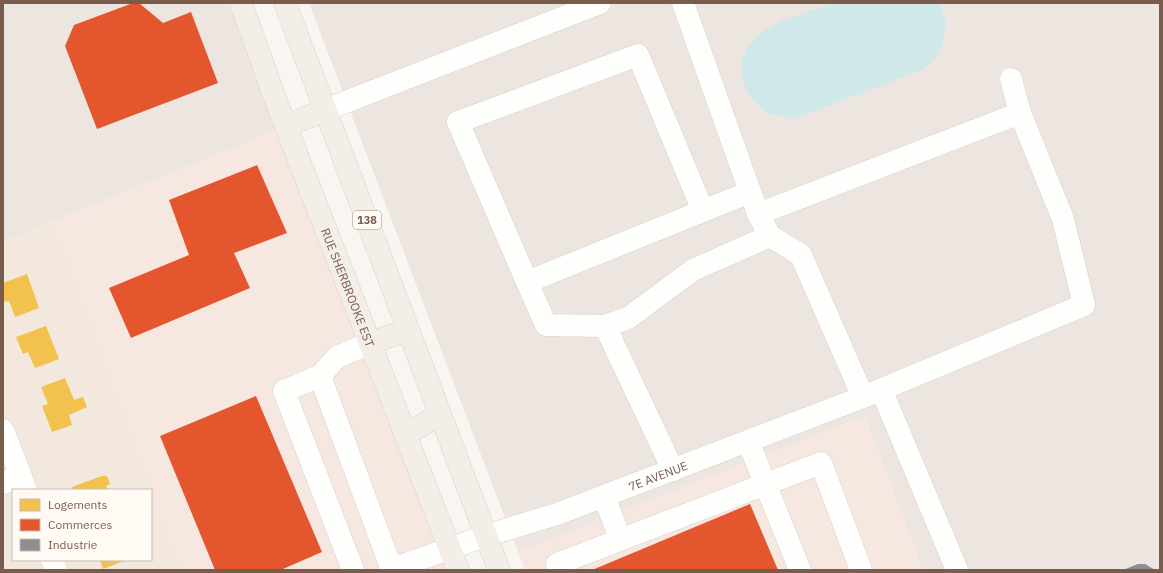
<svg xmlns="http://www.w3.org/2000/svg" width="1163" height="573" viewBox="0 0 1163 573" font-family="'IBM Plex Sans',sans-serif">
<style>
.residential{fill:#f2e8de;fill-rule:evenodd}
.commercial{fill:#f6e8e1}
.industrial{fill:#ede5e0}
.water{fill:#d0e8ea}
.homes{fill:#f2c14e}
.shops{fill:#e4572e}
.industry{fill:#8d8d92}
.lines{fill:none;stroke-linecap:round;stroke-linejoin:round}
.minor-casing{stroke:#d7d1cb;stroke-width:23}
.major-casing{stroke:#dad1cc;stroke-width:23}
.minor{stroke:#fefefd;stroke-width:22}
.major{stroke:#f3eee8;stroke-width:22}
.labels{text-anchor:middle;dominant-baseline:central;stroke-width:4;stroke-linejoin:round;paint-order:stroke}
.shield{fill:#fffaf3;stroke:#a28b7f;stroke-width:1}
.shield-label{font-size:11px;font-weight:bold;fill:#7a5c4d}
.street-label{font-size:12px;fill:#7a5c4d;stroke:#fffaf3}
</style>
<rect width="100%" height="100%" fill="#f9f5f0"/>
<!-- residential -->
<path class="residential" d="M 55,221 L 183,570 L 3,570 L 3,242 ZM 13,490 L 151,490 L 151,560 L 13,560 Z"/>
<!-- commercial -->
<path class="commercial" d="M 286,126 L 450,570 L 183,570 L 55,221 Z
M 865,416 L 923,570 L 525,570 L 518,552 Z"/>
<!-- industrial -->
<path class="industrial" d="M 3,3 L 241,3 L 286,126 L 3,242 Z
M 309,3 L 1160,3 L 1160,570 L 923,570 L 865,416 L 518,552 Z"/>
<!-- water -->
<path class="water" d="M 834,3 L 938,3 C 949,15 946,40 938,54 C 935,60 929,65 923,69 L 800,117 C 789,117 778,117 767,112 C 744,100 733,64 750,44 C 769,20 807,13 834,3 Z"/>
<!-- homes -->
<path class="homes" d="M 27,274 L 39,308 L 15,317 L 9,301 L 3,302 L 3,283 Z
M 46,326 L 59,359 L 35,368 L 28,352 L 23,354 L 16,337 Z
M 65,378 L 74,400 L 83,397 L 87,407 L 69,415 L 72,425 L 52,432 L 42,406 L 48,404 L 41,387 Z
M 102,476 L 107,476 L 110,484 L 106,486 L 107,490 L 74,490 L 72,487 Z
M 100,560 L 126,560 L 103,569 Z"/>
<!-- shops -->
<path class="shops" d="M 133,3 L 139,3 L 163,23 L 191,12 L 218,83 L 97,129 L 65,46 L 74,25 Z
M 257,165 L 287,233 L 234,253 L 250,288 L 131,338 L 109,288 L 189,255 L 169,200 Z
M 256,396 L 322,552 L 283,569 L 284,570 L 215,570 L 160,436 Z
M 750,504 L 778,570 L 592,570 Z"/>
<!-- industry -->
<path class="industry" d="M 1138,564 L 1145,564 L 1155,570 L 1123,570 Z"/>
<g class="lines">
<defs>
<g id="minor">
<path d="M 683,3 L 758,214 L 770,236 L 801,255 L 863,397"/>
<path d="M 1011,79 L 1020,113"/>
<path d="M 325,110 L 600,3"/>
<path d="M 703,211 L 638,55 L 458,122 L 527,282 L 750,192"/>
<path d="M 527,282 L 546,325 L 605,326 L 673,470"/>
<path d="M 605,326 L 628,318 L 693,270 L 770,236"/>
<path d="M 370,343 L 337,357 L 320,376 L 392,570"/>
<path d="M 320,376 L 284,391 L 353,570"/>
<path d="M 881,389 L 957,570"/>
<path d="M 3,430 L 26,490"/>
<path d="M 748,441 L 800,570"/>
<path d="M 3,483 L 21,477"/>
<path d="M 604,496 L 620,539"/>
<path d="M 52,560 L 56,570"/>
<path id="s1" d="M 389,570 L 485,536 L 557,514 L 604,496 L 863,397 L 1084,305 L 1063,219 L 1020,113 L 758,214"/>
<path d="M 559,570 L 557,564 L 821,463 L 861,570"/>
</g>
<g id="major">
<path id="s2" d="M 241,3 L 276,101 L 458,570"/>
<path d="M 285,3 L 499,570"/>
<path d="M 286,126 L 325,110"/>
<path d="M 370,343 L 408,330"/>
<path d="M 406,434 L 440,415"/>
</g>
</defs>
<!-- minor casing -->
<use href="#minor" class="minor-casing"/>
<!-- major casing -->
<use href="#major" class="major-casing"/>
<!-- minor -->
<use href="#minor" class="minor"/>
<!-- major -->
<use href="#major" class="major"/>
</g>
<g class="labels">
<!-- shield labels -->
<rect class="shield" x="353" y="211" width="28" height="18" rx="3"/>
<g class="shield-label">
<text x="367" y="220">138</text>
</g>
<!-- street labels -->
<g class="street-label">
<text stroke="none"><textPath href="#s2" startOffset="304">RUE SHERBROOKE EST</textPath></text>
<text stroke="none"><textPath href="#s1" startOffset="285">7E AVENUE</textPath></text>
</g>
</g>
<!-- border -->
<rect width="1163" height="573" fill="none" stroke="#7a5c4d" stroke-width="8"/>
<!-- legend -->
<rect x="12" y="489" width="140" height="72" fill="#fffaf3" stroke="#cabbb1"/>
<rect x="20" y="499" width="20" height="12" fill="#f2c14e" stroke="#cabbb1"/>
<text x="48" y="509" font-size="12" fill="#7a5c4d">Logements</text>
<rect x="20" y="519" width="20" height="12" fill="#e4572e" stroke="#cabbb1"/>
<text x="48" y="529" font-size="12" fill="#7a5c4d">Commerces</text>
<rect x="20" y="539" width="20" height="12" fill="#8d8d92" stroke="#cabbb1"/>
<text x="48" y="549" font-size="12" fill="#7a5c4d">Industrie</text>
</svg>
